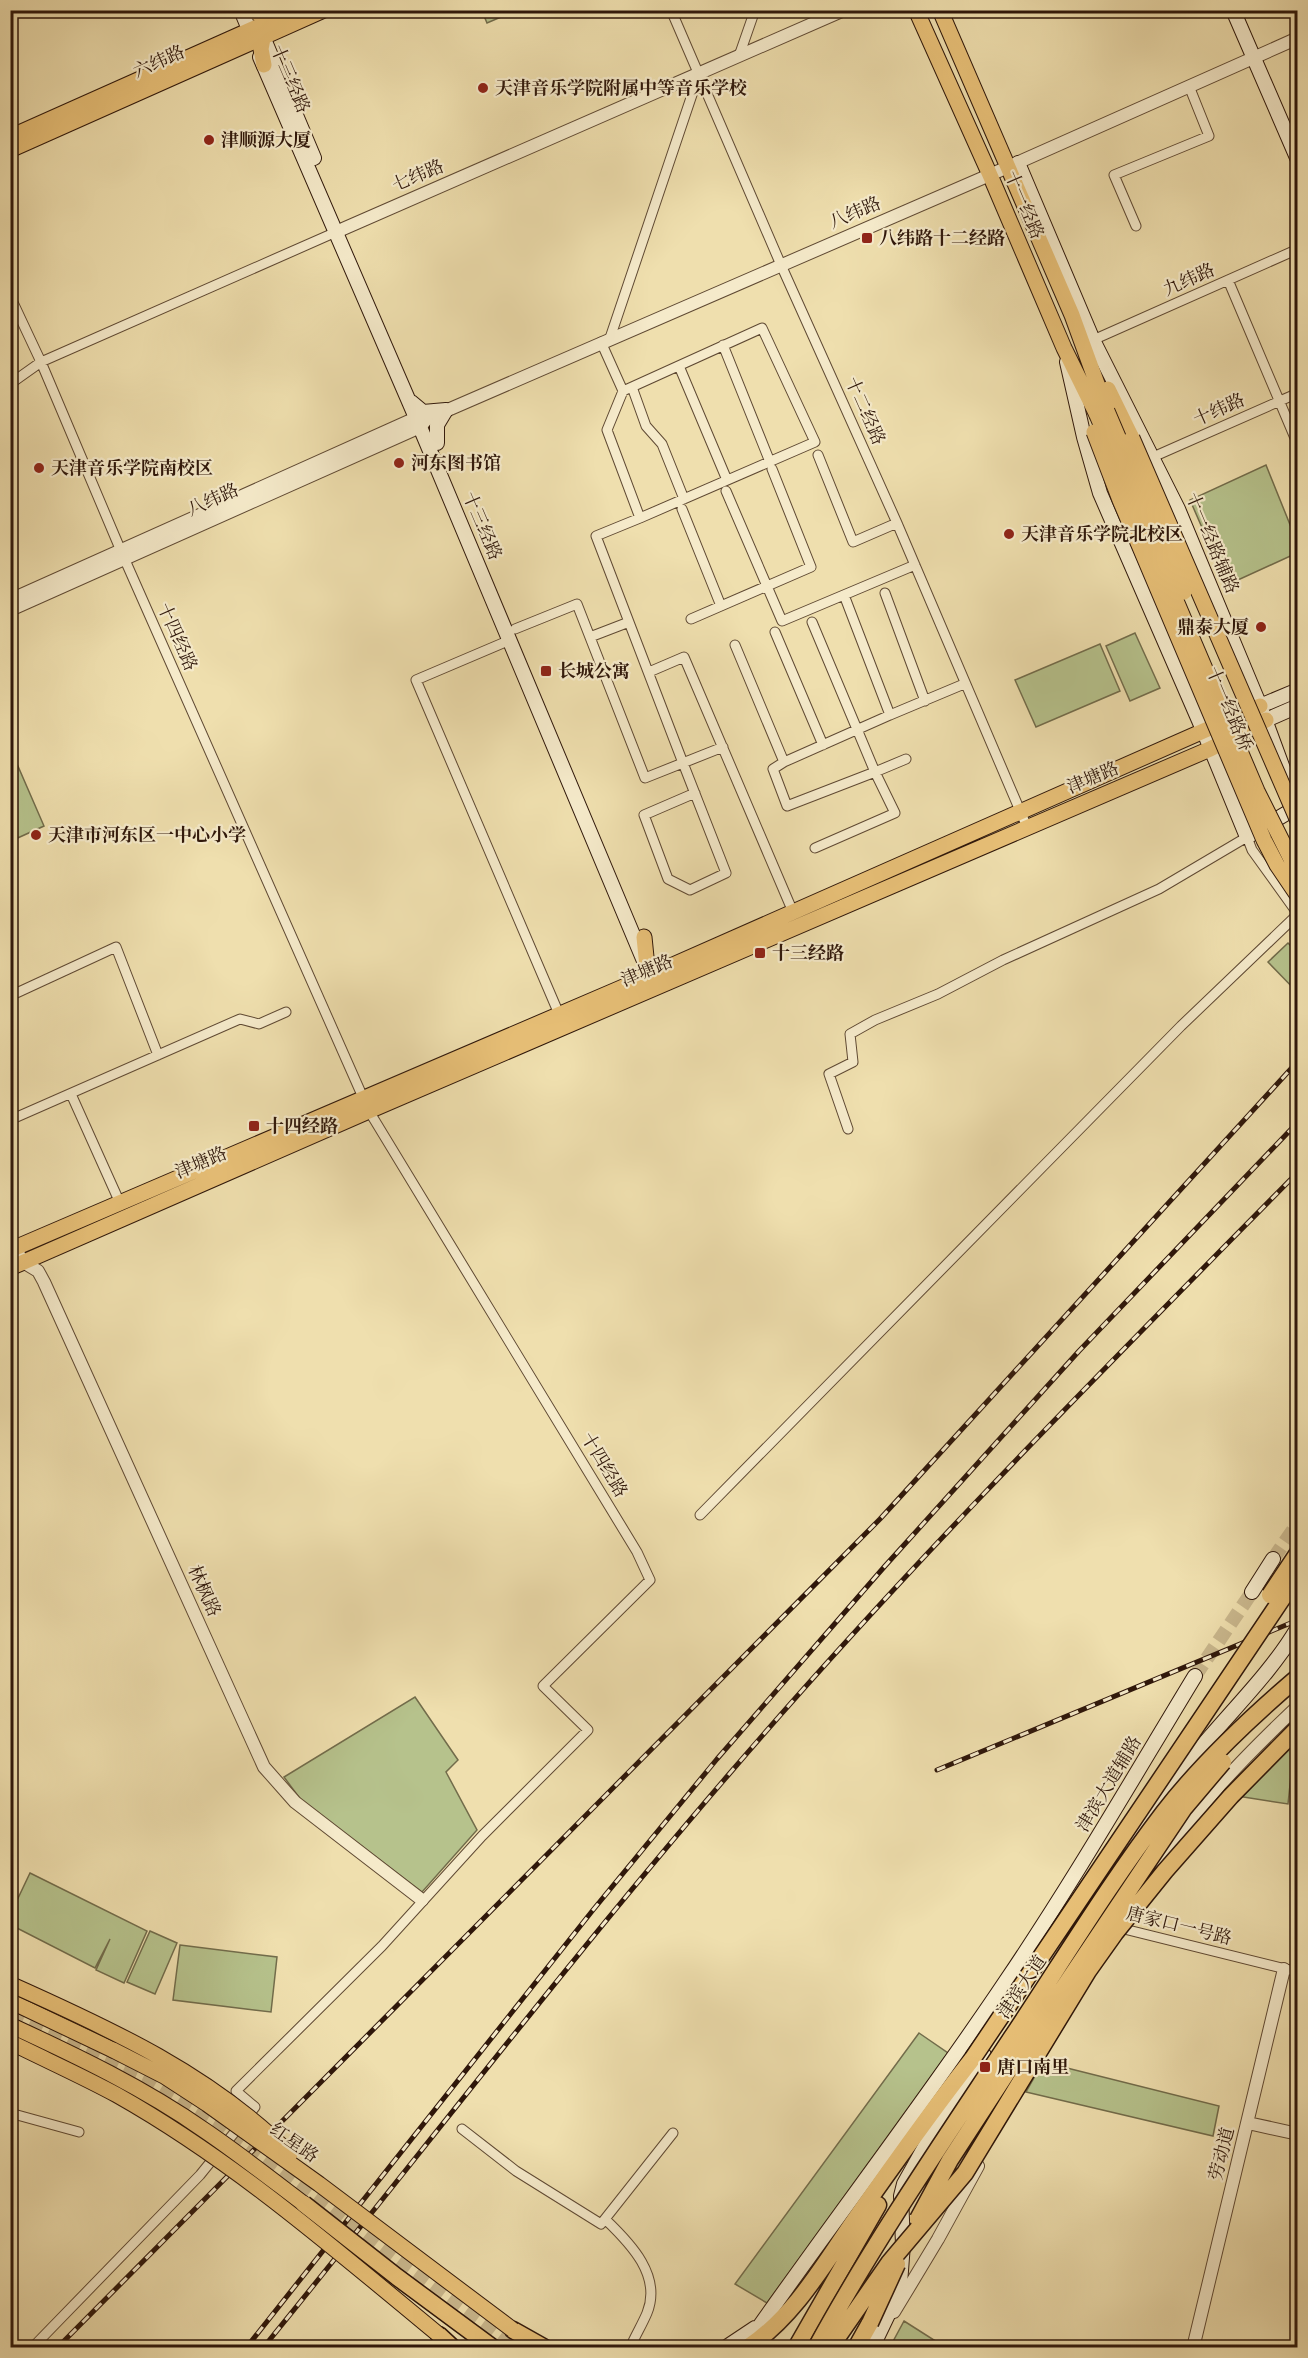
<svg xmlns="http://www.w3.org/2000/svg" width="1308" height="2358" viewBox="0 0 1308 2358" font-family="Cardo,'Noto Serif SC',serif">
<style>
.green{fill:#b6c28c;stroke:#726c4b;stroke-width:1.5}
.lines{fill:none;stroke-linecap:round;stroke-linejoin:round}
.secondary-tunnel{stroke:#c9b78d;stroke-width:14;stroke-dasharray:14 7;stroke-linecap:butt}
.minor-casing{stroke:#5f4933;stroke-width:11}
.tertiary-casing{stroke:#5f4933;stroke-width:14}
.secondary-casing{stroke:#2f170a;stroke-width:16}
.primary-casing{stroke:#2f170a;stroke-width:17}
.trunk-casing{stroke:#2f170a;stroke-width:19}
.minor{stroke:#f5eaca;stroke-width:9}
.tertiary{stroke:#f5eaca;stroke-width:12}
.secondary{stroke:#f5eaca;stroke-width:14}
.primary{stroke:#e8c077;stroke-width:15}
.trunk{stroke:#e8c077;stroke-width:16}
.rail-casing{stroke:#2f170a;stroke-width:5}
.rail{stroke:#f5eaca;stroke-width:3;stroke-dasharray:9;stroke-linecap:butt}
.primary-bridge-casing{stroke:#2f170a;stroke-width:17;stroke-linecap:butt}
.trunk-bridge-casing{stroke:#2f170a;stroke-width:19;stroke-linecap:butt}
.primary-bridge{stroke:#e8c077;stroke-width:15}
.trunk-bridge{stroke:#e8c077;stroke-width:16}
.poi-dot{fill:#8f2418;stroke:#f5eaca;stroke-width:2}
.labels{text-anchor:middle;dominant-baseline:central;stroke-width:4.5;stroke-linejoin:round;paint-order:stroke}
.street-label{font-size:18px;fill:#2f170a;stroke:#f5eaca}
.poi-label{font-size:18px;font-weight:bold;fill:#2f170a;stroke:#f5eaca;text-anchor:start}
</style>
<rect width="100%" height="100%" fill="#efdfae"/>
<filter id="stains"><feTurbulence type="fractalNoise" baseFrequency=".00333" numOctaves="4"/><feColorMatrix values="0 0 0 0 .2 0 0 0 0 .09 0 0 0 0 .02 0 0 0 .5 -.17"/></filter>
<radialGradient id="worn" r=".72"><stop offset=".6" stop-color="#630" stop-opacity="0"/><stop offset="1" stop-color="#630" stop-opacity=".3"/></radialGradient>
<!-- green -->
<path class="green" d="M 482,11 L 515,11 L 487,23 Z
M 1266,465 L 1297,542 L 1297,553 L 1227,585 L 1190,500 Z
M 1135,633 L 1160,688 L 1130,701 L 1106,646 Z
M 1100,644 L 1120,691 L 1036,727 L 1015,680 Z
M 14,757 L 44,826 L 11,841 L 10,759 Z
M 1288,943 L 1297,952 L 1297,992 L 1268,962 Z
M 415,1697 L 458,1760 L 446,1772 L 477,1830 L 422,1892 L 301,1800 L 284,1777 Z
M 1295,1737 L 1288,1804 L 1237,1796 Z
M 30,1873 L 147,1931 L 124,1983 L 96,1970 L 110,1939 L 95,1968 L 11,1925 L 11,1913 Z
M 150,1931 L 177,1943 L 155,1994 L 127,1982 Z
M 180,1945 L 277,1957 L 271,2012 L 173,2000 Z
M 919,2033 L 948,2053 L 767,2303 L 735,2284 Z
M 1043,2062 L 1219,2106 L 1213,2136 L 1026,2092 Z
M 904,2321 L 945,2347 L 890,2347 Z"/>
<g class="lines">
<!-- secondary-tunnel -->
<path class="secondary-tunnel" d="M 1273,1559 L 1298,1523
M 1195,1676 L 1252,1592
M 10,2015 L 149,2080 L 224,2125 L 505,2339 L 525,2348
M 80,2069 L 123,2088"/>
<defs>
<path id="minor" d="M 671,10 L 781,265 L 897,523 L 1027,827
M 739,56 L 755,10
M 1136,226 L 1114,175 L 1209,136 L 1189,86
M 1228,280 L 1298,445
M 10,296 L 41,362 L 121,551 L 369,1111 L 637,1552 L 650,1580 L 543,1686 L 588,1730 L 482,1836 L 382,1946 L 236,2091 L 255,2107 L 200,2175 L 32,2348
M 762,328 L 815,442 L 640,518 L 607,430 L 623,391 Z
M 610,338 L 699,74
M 1093,340 L 1298,249
M 601,342 L 623,391
M 723,345 L 770,462
M 679,366 L 727,480
M 10,384 L 41,362 L 336,232
M 632,387 L 646,426 L 662,444 L 684,499
M 818,455 L 853,542 L 897,523
M 1153,457 L 1298,393
M 726,491 L 782,621 L 915,565
M 682,509 L 721,606
M 640,518 L 596,536 L 683,763 L 726,873 L 690,890 L 668,879 L 644,815 L 695,793
M 885,593 L 925,701
M 691,619 L 811,567 L 772,469
M 515,629 L 577,604 L 645,778 L 723,747
M 775,632 L 823,745
M 590,637 L 629,622
M 510,640 L 416,680 L 559,1014
M 735,645 L 784,762 L 890,715 L 844,595
M 649,672 L 684,657 L 793,912
M 890,715 L 964,684
M 784,762 L 773,769 L 787,806 L 875,772 L 812,622
M 815,848 L 895,813 L 875,772 L 906,759
M 10,975 L 12,979
M 10,996 L 116,947 L 158,1055
M 71,1094 L 120,1203
M 10,1120 L 240,1019 L 259,1024 L 286,1012
M 848,1129 L 829,1074 L 853,1062 L 850,1034 L 875,1020 L 938,994 L 1003,960 L 1159,889 L 1247,837 L 1252,850 L 1298,914
M 700,1515 L 1181,1026 L 1298,914
M 1116,1927 L 1298,1972
M 10,2113 L 79,2132
M 462,2129 L 516,2171 L 601,2224 L 673,2133
M 606,2220 C 631,2244 662,2276 647,2313 C 642,2325 635,2336 630,2348"/>
<path id="tertiary" d="M 336,232 L 844,10
M 10,600 L 416,418 L 425,419
M 10,610 L 420,427 L 427,419 L 1008,167 L 1298,38
M 10,1238 L 23,1262 L 38,1271 L 44,1282 L 264,1767 L 295,1802 L 422,1900
M 1154,1874 C 1196,1806 1240,1761 1298,1706
M 1248,2123 L 1298,2134
M 894,2312 L 938,2239 L 978,2166
M 1193,2348 L 1284,1969"/>
<path id="secondary" d="M 241,10 L 253,39
M 1233,10 L 1298,160
M 261,32 L 314,158
M 260,57 L 420,427 L 644,961
M 1018,163 L 1093,340 L 1178,509 L 1260,706 L 1288,782
M 1067,362 L 1084,437 L 1100,493 L 1204,732 L 1247,837 L 1297,807 L 1296,803
M 411,402 L 423,412 L 446,410
M 437,443 L 437,425 L 446,410
M 1260,706 L 1298,690
M 1266,720 L 1298,706
M 1252,1592 L 1273,1559
M 1122,1850 C 1150,1811 1178,1773 1210,1737 C 1240,1702 1273,1669 1297,1629
M 747,2344 C 832,2222 923,2105 1006,1981 C 1073,1882 1133,1778 1195,1676
M 725,2348 L 755,2328
M 872,2348 L 896,2298 L 900,2284 L 903,2244 L 901,2196 L 904,2184 L 932,2134 L 984,2055"/>
<path id="primary" d="M 252,10 L 264,17 L 279,17
M 916,10 L 990,175 L 1064,348 L 1097,415
M 940,10 L 1072,315 L 1107,411
M 264,65 L 261,49 L 264,33
M 10,137 L 295,10
M 10,150 L 324,10
M 1108,389 L 1132,438
M 641,982 L 647,967 L 644,937
M 10,1250 L 621,988 L 1260,706
M 10,1268 L 369,1111 L 1210,749 L 1266,720
M 10,2001 L 113,2050"/>
<path id="trunk" d="M 513,2330 L 545,2348
M 439,2335 L 453,2348
M 747,2348 C 795,2316 824,2264 856,2218 C 894,2164 932,2110 973,2058
M 796,2348 L 878,2205
M 856,2348 L 870,2323"/>
</defs>
<!-- minor casing -->
<use href="#minor" class="minor-casing"/>
<!-- tertiary casing -->
<use href="#tertiary" class="tertiary-casing"/>
<!-- secondary casing -->
<use href="#secondary" class="secondary-casing"/>
<!-- primary casing -->
<use href="#primary" class="primary-casing"/>
<!-- trunk casing -->
<use href="#trunk" class="trunk-casing"/>
<!-- minor -->
<use href="#minor" class="minor"/>
<!-- tertiary -->
<use href="#tertiary" class="tertiary"/>
<!-- secondary -->
<use href="#secondary" class="secondary"/>
<!-- primary -->
<use href="#primary" class="primary"/>
<!-- trunk -->
<use href="#trunk" class="trunk"/>
<defs>
<path id="rail" d="M 937,1770 L 1298,1620
M 57,2348 L 880,1519 L 1298,1061
M 246,2348 L 593,1910 L 717,1759 L 885,1566 L 1079,1351 L 1298,1122
M 263,2348 C 419,2156 569,1960 730,1773 C 909,1564 1104,1369 1298,1172"/>
</defs>
<!-- rail casing -->
<use href="#rail" class="rail-casing"/>
<!-- rail -->
<use href="#rail" class="rail"/>
<defs>
<path id="primary-bridge" d="M 1107,411 L 1184,592
M 1097,415 L 1257,791 L 1298,873
M 1094,432 L 1120,500 L 1264,840 L 1277,865 L 1298,896
M 1132,438 L 1298,821
M 10,1984 C 111,2029 211,2075 290,2154
M 10,2025 C 77,2056 144,2088 204,2130 C 238,2153 271,2179 304,2204
M 10,2042 C 46,2060 82,2076 117,2095 C 234,2161 336,2250 439,2335
M 113,2050 L 164,2076 L 207,2104 L 319,2184 L 513,2330"/>
<path id="trunk-bridge" d="M 1270,1595 L 1298,1553
M 973,2058 L 1298,1575
M 304,2204 L 397,2277 L 493,2348
M 918,2219 L 950,2160 L 1017,2057 L 1184,1808 L 1223,1762
M 870,2323 L 897,2264
M 816,2348 C 875,2240 944,2140 1012,2037 C 1062,1962 1109,1884 1164,1812 C 1202,1763 1250,1718 1298,1677
M 830,2348 L 889,2263 L 965,2173 L 1088,1971 L 1115,1933 L 1165,1871 L 1231,1796 L 1298,1728"/>
</defs>
<!-- primary-bridge casing -->
<use href="#primary-bridge" class="primary-bridge-casing"/>
<!-- trunk-bridge casing -->
<use href="#trunk-bridge" class="trunk-bridge-casing"/>
<!-- primary-bridge -->
<use href="#primary-bridge" class="primary-bridge"/>
<!-- trunk-bridge -->
<use href="#trunk-bridge" class="trunk-bridge"/>
</g>
<!-- markers -->
<g class="poi-dot">
<circle cx="483" cy="88" r="6"/>
<circle cx="209" cy="140" r="6"/>
<rect x="861" y="232" width="12" height="12" rx="3"/>
<circle cx="399" cy="463" r="6"/>
<circle cx="39" cy="468" r="6"/>
<circle cx="1009" cy="534" r="6"/>
<circle cx="1261" cy="627" r="6"/>
<rect x="540" y="665" width="12" height="12" rx="3"/>
<circle cx="36" cy="835" r="6"/>
<rect x="754" y="947" width="12" height="12" rx="3"/>
<rect x="248" y="1120" width="12" height="12" rx="3"/>
<rect x="979" y="2061" width="12" height="12" rx="3"/>
</g>
<g class="labels">
<!-- street labels -->
<g class="street-label">
<text transform="translate(159 62) rotate(-24)">六纬路</text>
<text transform="translate(290 79) rotate(67)">十三经路</text>
<text transform="translate(418 176) rotate(-23)">七纬路</text>
<text transform="translate(1024 205) rotate(67)">十一经路</text>
<text transform="translate(855 213) rotate(-23)">八纬路</text>
<text transform="translate(1189 280) rotate(-24)">九纬路</text>
<text transform="translate(1219 410) rotate(-24)">十纬路</text>
<text transform="translate(865 411) rotate(66)">十二经路</text>
<text transform="translate(213 500) rotate(-24)">八纬路</text>
<text transform="translate(482 526) rotate(67)">十三经路</text>
<text transform="translate(1212 543) rotate(67)">十一经路辅路</text>
<text transform="translate(177 637) rotate(66)">十四经路</text>
<text transform="translate(1229 709) rotate(67)">十一经路桥</text>
<text transform="translate(1093 778) rotate(-23)">津塘路</text>
<text transform="translate(647 971) rotate(-23)">津塘路</text>
<text transform="translate(201 1163) rotate(-23)">津塘路</text>
<text transform="translate(604 1465) rotate(59)">十四经路</text>
<text transform="translate(204 1591) rotate(66)">林枫路</text>
<text transform="translate(1109 1784) rotate(-59)">津滨大道辅路</text>
<text transform="translate(1179 1926) rotate(14)">唐家口一号路</text>
<text transform="translate(1022 1987) rotate(-56)">津滨大道</text>
<text transform="translate(294 2143) rotate(35)">红星路</text>
<text transform="translate(1222 2154) rotate(-76)">劳动道</text>
</g>
<!-- poi labels -->
<g class="poi-label">
<text x="495" y="88">天津音乐学院附属中等音乐学校</text>
<text x="221" y="140">津顺源大厦</text>
<text x="879" y="238">八纬路十二经路</text>
<text x="411" y="463">河东图书馆</text>
<text x="51" y="468">天津音乐学院南校区</text>
<text x="1021" y="534">天津音乐学院北校区</text>
<text x="1249" y="627" text-anchor="end">鼎泰大厦</text>
<text x="558" y="671">长城公寓</text>
<text x="48" y="835">天津市河东区一中心小学</text>
<text x="772" y="953">十三经路</text>
<text x="266" y="1126">十四经路</text>
<text x="997" y="2067">唐口南里</text>
</g>
</g>
<!-- margin -->
<rect width="1308" height="2358" fill="none" stroke="#efdfae" stroke-width="36"/>
<rect x="12" y="12" width="1284" height="2334" fill="none" stroke="#2f170a" stroke-width="3"/>
<rect x="18" y="18" width="1272" height="2322" fill="none" stroke="#2f170a" stroke-width="1.5"/>
<rect width="100%" height="100%" filter="url(#stains)"/>
<rect width="100%" height="100%" fill="url(#worn)"/>
</svg>
